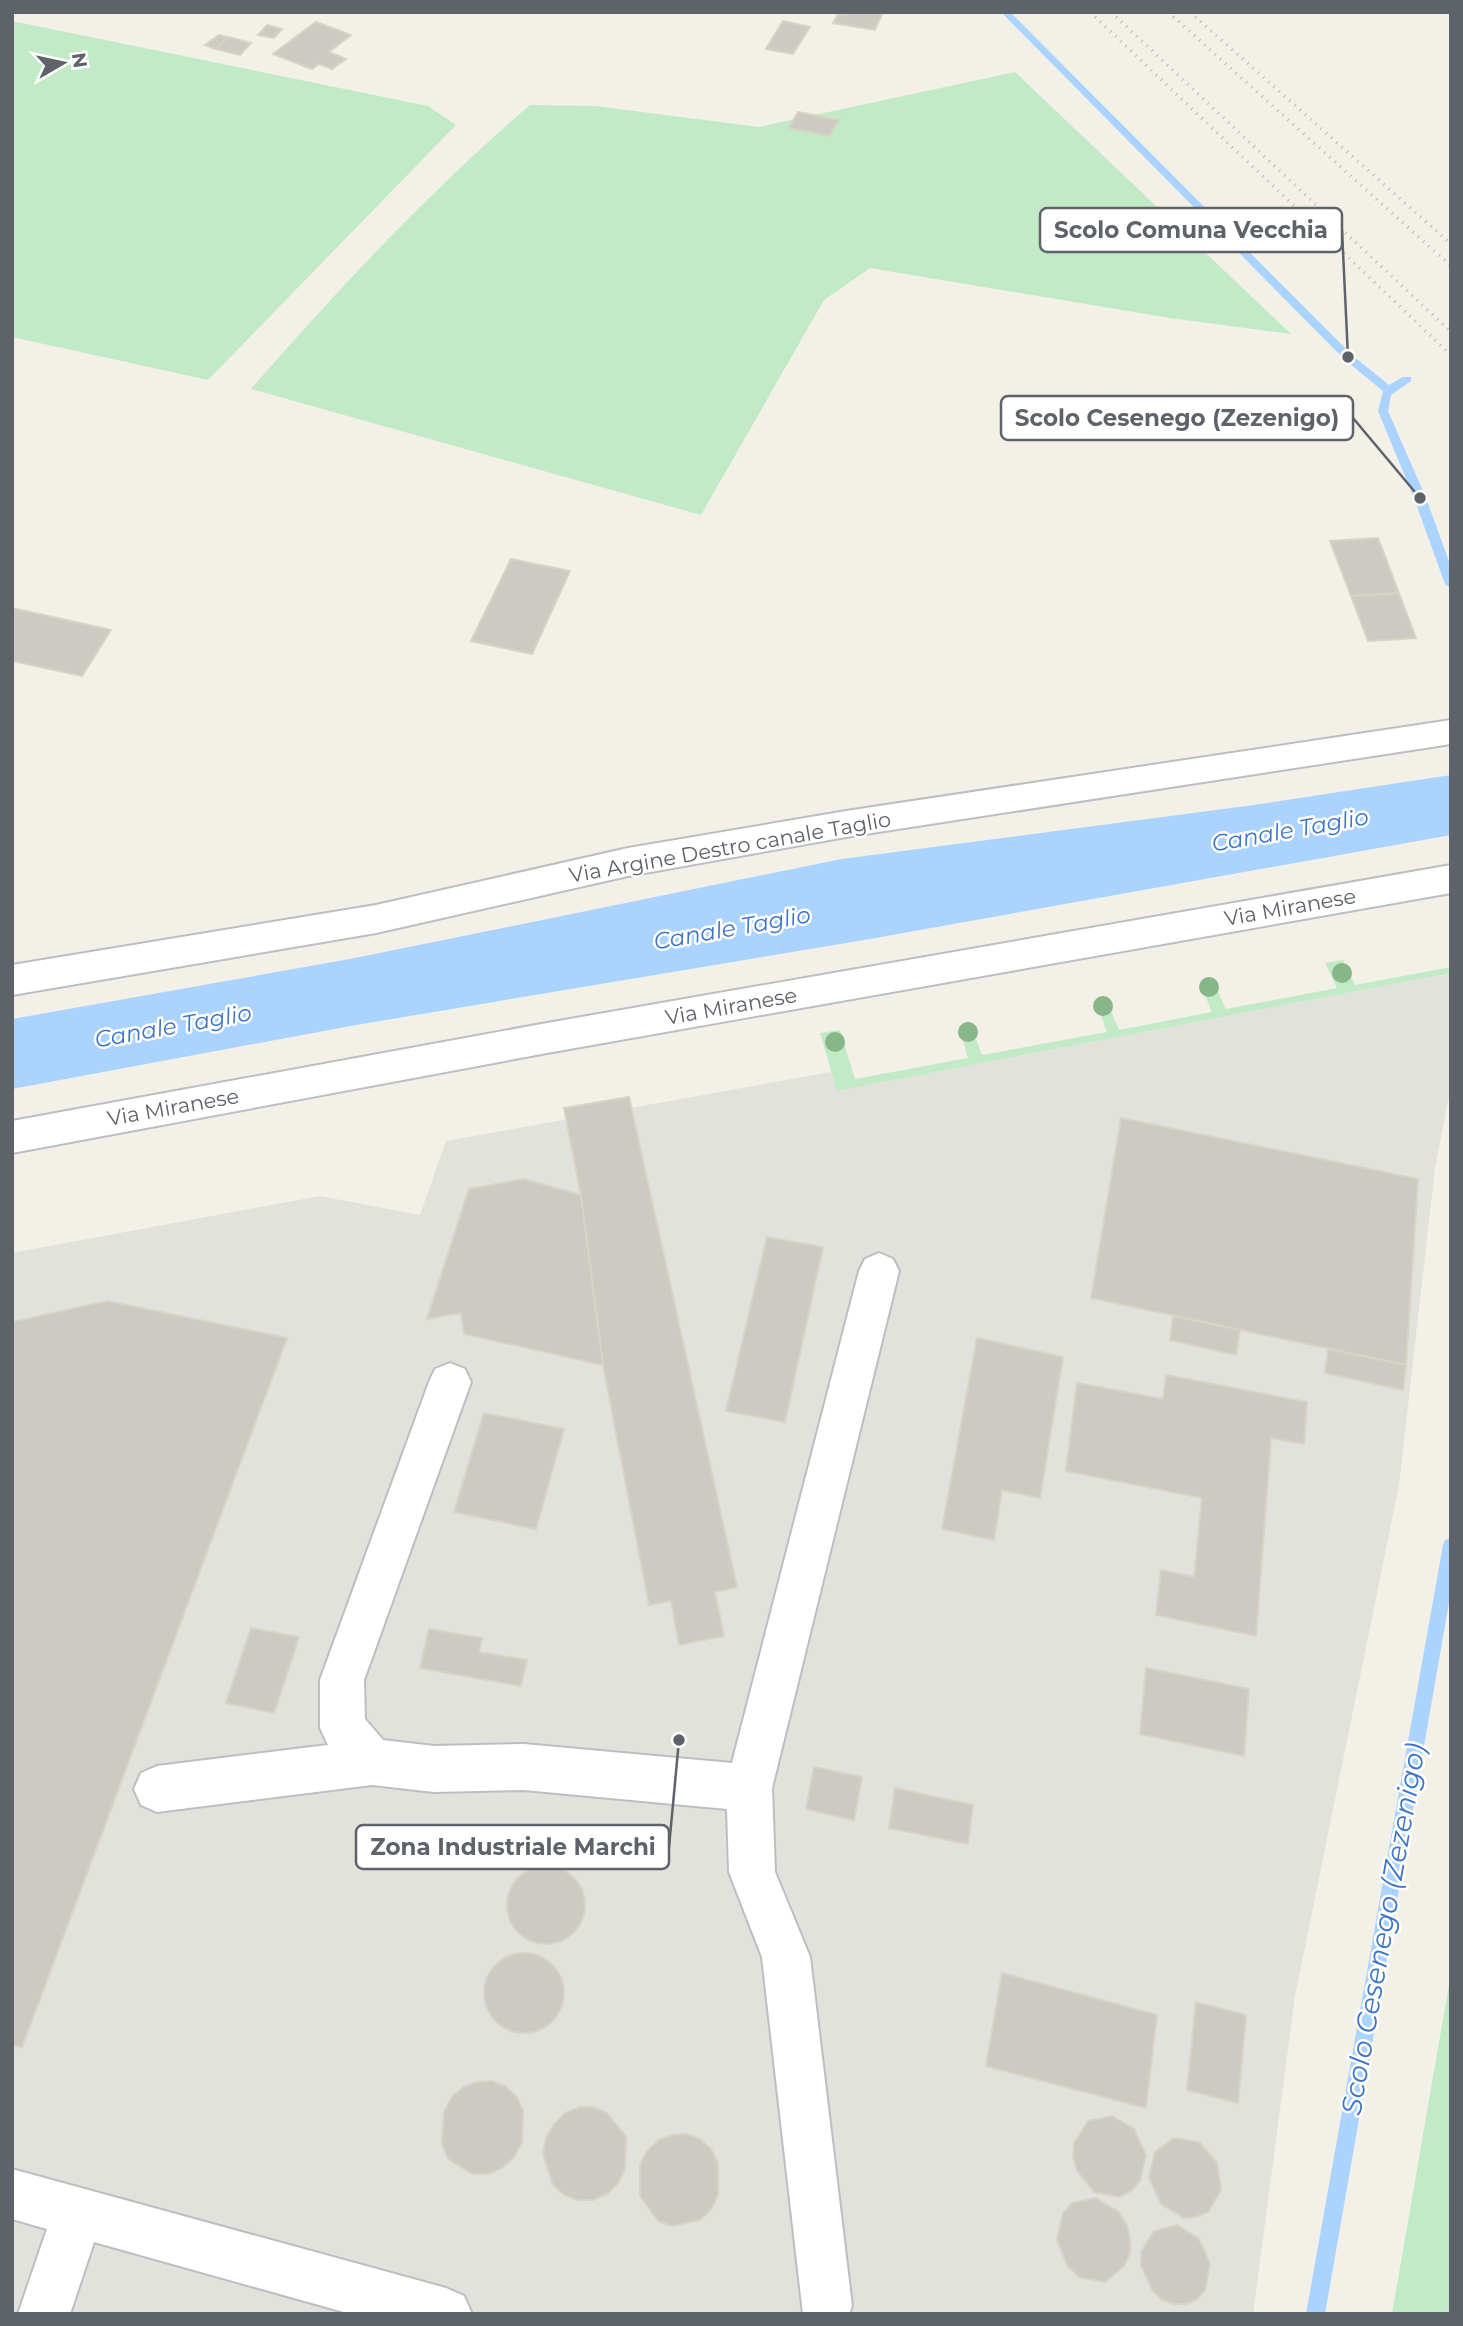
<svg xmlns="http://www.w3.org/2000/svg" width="1463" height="2326" viewBox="0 0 1463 2326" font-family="Montserrat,sans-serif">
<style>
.industrial{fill:#e2e2dc}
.green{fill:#c3eac6}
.water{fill:#aad3ff}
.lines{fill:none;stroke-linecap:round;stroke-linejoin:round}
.stream{fill:#aad3ff;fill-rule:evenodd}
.building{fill:#cdcac4;stroke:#d7d3c5;stroke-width:2}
.minor-casing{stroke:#bcbec3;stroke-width:4}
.minor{fill:#fff;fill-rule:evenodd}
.rail{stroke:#b8b9ba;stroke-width:3.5;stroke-dasharray:1 6;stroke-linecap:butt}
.tree{fill:#87b688}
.labels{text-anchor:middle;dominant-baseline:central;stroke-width:5;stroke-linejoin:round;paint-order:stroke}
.street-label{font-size:21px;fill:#5e6269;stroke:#fff}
.water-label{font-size:23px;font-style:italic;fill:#3f75c5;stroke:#fff}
.near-water-label{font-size:28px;font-style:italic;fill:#3f75c5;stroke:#fff}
.leader{fill:none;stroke:#5e6269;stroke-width:2.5}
.callout-dot{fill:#5e6269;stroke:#fff;stroke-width:2.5}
.callout{fill:#fff;stroke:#5e6269;stroke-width:2.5}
.callout-label{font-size:23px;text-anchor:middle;font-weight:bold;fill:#5e6269}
</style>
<rect width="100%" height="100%" fill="#f2f0e7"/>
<!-- industrial -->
<path class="industrial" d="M 1451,973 L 1451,1086 L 1435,1168 L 1399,1485 L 1295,1996 L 1253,2314 L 12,2314 L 12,1253 L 320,1196 L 420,1215 L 446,1141 L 831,1072 L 837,1091 Z"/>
<!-- green -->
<path class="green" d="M 12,21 L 428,106 L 456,125 L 208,380 L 12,337 Z
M 1015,72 L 1291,334 L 1170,318 L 870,268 L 824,300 L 701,515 L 251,389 C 339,288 429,192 530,105 L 595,106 L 759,127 Z
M 1343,960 L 1355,985 L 1451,967 L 1451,973 L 837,1091 L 820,1033 L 840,1030 L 855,1079 L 968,1058 L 960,1031 L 972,1029 L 982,1055 L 1107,1032 L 1097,1006 L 1108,1004 L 1119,1030 L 1212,1012 L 1201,986 L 1214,984 L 1226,1009 L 1337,988 L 1325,963 Z
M 1451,1973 L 1451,2314 L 1392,2314 Z"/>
<!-- water -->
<path class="water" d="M 1451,775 L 1451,835 L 864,940 L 356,1025 L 12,1089 L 12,1019 L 350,959 L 842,859 L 1254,805 Z"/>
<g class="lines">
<!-- stream -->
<path class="stream" d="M 1001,12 L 1010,12 L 1352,355 L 1389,385 L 1403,377 L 1411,377 L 1411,381 L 1391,395 L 1388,411 L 1426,498 L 1451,567 L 1451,588 L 1445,584 L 1414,498 L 1378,411 L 1383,391 L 1344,359 Z
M 1451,1538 L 1451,1591 L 1325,2314 L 1306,2314 L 1443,1545 L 1445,1540 Z"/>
</g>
<!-- building -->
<path class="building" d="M 848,12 L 883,12 L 875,30 L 833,23 L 838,14 L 847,15 Z
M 783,21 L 810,27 L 793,54 L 766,49 Z
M 316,22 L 351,35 L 329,52 L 346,59 L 332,69 L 319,64 L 312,69 L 273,54 Z
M 267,25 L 282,29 L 274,38 L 258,35 Z
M 219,35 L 228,37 L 216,49 L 205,45 Z
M 228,37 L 251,43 L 240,55 L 216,49 Z
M 798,112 L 839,120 L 830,136 L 789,128 Z
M 1378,538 L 1399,593 L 1351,596 L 1330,541 Z
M 511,559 L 570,571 L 532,654 L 471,641 Z
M 1399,593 L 1416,638 L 1368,641 L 1351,596 Z
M 12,608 L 111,630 L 82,676 L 12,661 Z
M 629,1097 L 737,1587 L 715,1592 L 724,1636 L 679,1645 L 671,1601 L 649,1605 L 603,1365 L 581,1195 L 564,1108 Z
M 1121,1118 L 1418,1179 L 1406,1365 L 1091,1298 Z
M 524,1179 L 581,1195 L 603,1365 L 464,1334 L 461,1313 L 427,1319 L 469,1189 Z
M 767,1237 L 823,1247 L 785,1422 L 726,1411 Z
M 107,1301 L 287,1338 L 22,2047 L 12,2045 L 12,1322 Z
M 1173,1316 L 1240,1330 L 1236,1355 L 1170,1340 Z
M 977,1338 L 1063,1357 L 1040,1498 L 1002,1490 L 994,1540 L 942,1529 Z
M 1328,1349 L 1406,1365 L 1403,1390 L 1325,1373 Z
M 1166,1375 L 1307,1402 L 1304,1444 L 1271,1438 L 1256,1636 L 1156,1615 L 1161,1570 L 1194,1577 L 1202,1498 L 1066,1471 L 1077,1383 L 1163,1399 Z
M 484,1413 L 564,1429 L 536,1529 L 454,1512 Z
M 251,1628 L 299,1637 L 274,1713 L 226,1703 Z
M 429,1629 L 482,1638 L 479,1652 L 527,1660 L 521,1686 L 420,1668 Z
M 1146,1668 L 1249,1689 L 1244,1756 L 1140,1734 Z
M 814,1767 L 862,1777 L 854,1820 L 806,1809 Z
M 895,1788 L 973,1805 L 968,1844 L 889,1828 Z
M507 1905a39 39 0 1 1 78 0a39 39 0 1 1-78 0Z
M484 1993a40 40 0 1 1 80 0a40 40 0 1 1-80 0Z
M 1002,1973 L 1157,2015 L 1146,2108 L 986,2066 Z
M 1196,2002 L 1246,2015 L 1238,2103 L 1187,2090 Z
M 492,2081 L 505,2086 L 517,2097 L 523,2111 L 522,2143 L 514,2157 L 502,2168 L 488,2174 L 473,2174 L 448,2159 L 442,2144 L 444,2112 L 451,2098 L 463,2087 L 477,2082 Z
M 580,2107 L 594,2107 L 607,2113 L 626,2136 L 625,2169 L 618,2183 L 607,2194 L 593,2200 L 578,2200 L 564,2195 L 553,2185 L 543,2154 L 546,2138 L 555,2123 L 565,2113 Z
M 1112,2116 L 1134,2129 L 1146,2155 L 1140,2181 L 1131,2191 L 1120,2197 L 1094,2192 L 1077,2171 L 1073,2157 L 1074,2143 L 1088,2121 Z
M 686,2134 L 700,2139 L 711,2149 L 718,2163 L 718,2195 L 711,2210 L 700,2220 L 672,2226 L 658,2221 L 640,2196 L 640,2164 L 647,2151 L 659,2140 L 672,2135 Z
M 1174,2138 L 1199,2142 L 1217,2163 L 1221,2190 L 1208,2212 L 1196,2217 L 1184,2218 L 1161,2204 L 1149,2178 L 1155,2152 Z
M 1096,2198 L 1119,2212 L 1127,2225 L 1130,2238 L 1130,2253 L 1124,2266 L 1105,2282 L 1079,2277 L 1068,2267 L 1057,2240 L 1063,2213 L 1072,2203 Z
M 1177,2225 L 1199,2239 L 1210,2264 L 1205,2290 L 1197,2299 L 1186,2304 L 1174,2304 L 1162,2300 L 1152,2290 L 1141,2265 L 1141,2252 L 1154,2231 Z"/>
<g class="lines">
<defs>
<path id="minor" d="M 1451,720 L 1451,744 L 846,837 L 628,876 L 376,933 L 12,995 L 12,965 L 376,905 L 628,848 L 846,811 Z
M 1451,865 L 1451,893 L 547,1053 L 12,1153 L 12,1121 L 547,1023 Z
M 879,1253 L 893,1259 L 899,1271 L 772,1788 L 775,1872 L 810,1957 L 852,2306 L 849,2314 L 803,2314 L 762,1957 L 729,1872 L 727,1809 L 524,1790 L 434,1792 L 372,1785 L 157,1812 L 141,1805 L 134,1789 L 141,1773 L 157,1766 L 328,1745 L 320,1728 L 320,1680 L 429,1382 L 435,1369 L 450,1363 L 465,1369 L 471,1382 L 364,1680 L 365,1719 L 383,1740 L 434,1746 L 524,1744 L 732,1763 L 859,1271 L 865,1259 Z
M 12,2169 L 446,2288 L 464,2296 L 472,2314 L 351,2314 L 94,2242 L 70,2314 L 18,2314 L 47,2229 L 12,2219 Z"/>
</defs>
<!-- minor casing -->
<use href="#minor" class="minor-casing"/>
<!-- minor -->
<use href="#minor" class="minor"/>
<!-- rail -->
<path class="rail" d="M 1090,12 L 1451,355
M 1111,12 L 1451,332
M 1168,12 L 1451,266
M 1190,12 L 1451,244"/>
</g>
<!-- trees -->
<g class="tree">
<circle cx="1342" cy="973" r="10"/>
<circle cx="1209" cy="987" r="10"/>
<circle cx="1103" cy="1006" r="10"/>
<circle cx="968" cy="1032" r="10"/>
<circle cx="835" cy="1042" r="10"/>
</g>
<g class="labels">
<!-- street labels -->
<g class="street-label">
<text transform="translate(730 847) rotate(-10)">Via Argine Destro canale Taglio</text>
<text transform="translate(1290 907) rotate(-10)">Via Miranese</text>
<text transform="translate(731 1006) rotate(-10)">Via Miranese</text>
<text transform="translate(173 1107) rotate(-10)">Via Miranese</text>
</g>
<!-- water labels -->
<g class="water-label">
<text transform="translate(1290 830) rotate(-10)">Canale Taglio</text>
<text transform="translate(732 928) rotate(-10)">Canale Taglio</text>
<text transform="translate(173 1026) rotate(-10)">Canale Taglio</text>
</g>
<!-- near-water labels -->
<g class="near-water-label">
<text transform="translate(1383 1929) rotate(-80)">Scolo Cesenego (Zezenigo)</text>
</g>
</g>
<!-- callouts -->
<path class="leader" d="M1348 357L1342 230M1420 498L1353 418M679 1740L669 1847"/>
<g class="callout-dot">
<circle cx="1348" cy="357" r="7"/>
<circle cx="1420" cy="498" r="7"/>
<circle cx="679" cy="1740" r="7"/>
</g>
<g class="callout">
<rect x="1040" y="208" width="302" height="44" rx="7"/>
<rect x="1001" y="396" width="352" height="44" rx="7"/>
<rect x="356" y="1825" width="313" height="44" rx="7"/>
</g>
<g class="callout-label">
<text x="1191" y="238">Scolo Comuna Vecchia</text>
<text x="1177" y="426">Scolo Cesenego (Zezenigo)</text>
<text x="513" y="1855">Zona Industriale Marchi</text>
</g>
<!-- border -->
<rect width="1463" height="2326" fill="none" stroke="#5e6269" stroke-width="28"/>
<!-- north arrow -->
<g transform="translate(63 63) rotate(81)" stroke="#ffffff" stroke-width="5" paint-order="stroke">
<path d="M0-5L12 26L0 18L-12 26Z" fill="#5e6269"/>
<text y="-10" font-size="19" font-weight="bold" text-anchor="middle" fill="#5e6269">N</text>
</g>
</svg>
